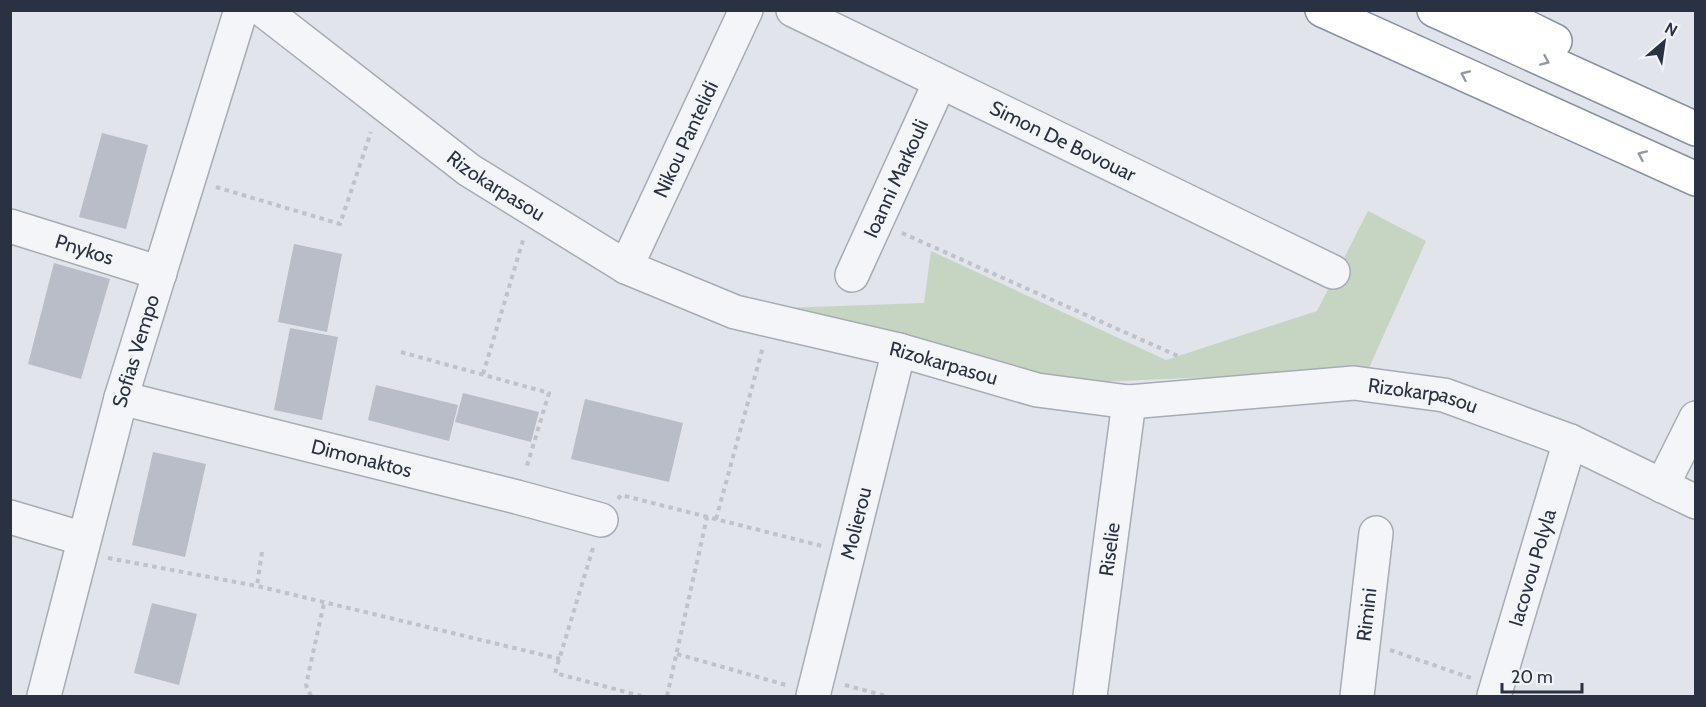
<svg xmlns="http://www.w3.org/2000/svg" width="1706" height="707" viewBox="0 0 1706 707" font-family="Cabin,sans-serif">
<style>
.green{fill:#c6d4c2}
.building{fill:#b8bdc7}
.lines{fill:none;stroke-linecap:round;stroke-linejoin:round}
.minor-casing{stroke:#a6abb4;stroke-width:36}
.highway-casing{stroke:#8891a1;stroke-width:36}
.path{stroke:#bfc2c9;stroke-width:4;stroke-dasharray:4.5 4.5;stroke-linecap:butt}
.minor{stroke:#f4f5f8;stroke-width:33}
.highway{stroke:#fff;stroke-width:33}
.oneway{stroke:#9498a0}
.labels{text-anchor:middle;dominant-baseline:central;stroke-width:5;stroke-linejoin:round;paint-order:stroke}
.street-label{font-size:20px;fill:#293142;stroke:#f1f3f7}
</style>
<rect width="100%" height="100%" fill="#e1e4ea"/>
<!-- green -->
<path class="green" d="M 1368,211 L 1426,241 L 1368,370 L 1053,384 L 783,308 L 924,303 L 931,251 L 1166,360 L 1317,311 Z"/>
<!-- building -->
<path class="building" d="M 102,133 L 148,145 L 126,229 L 79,217 Z
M 294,244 L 342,254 L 327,332 L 278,322 Z
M 54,263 L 110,279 L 81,379 L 28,364 Z
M 290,328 L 338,337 L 322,420 L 274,410 Z
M 376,385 L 458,405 L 449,441 L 368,420 Z
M 463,393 L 539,412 L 531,442 L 455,422 Z
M 585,399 L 683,423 L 669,482 L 571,459 Z
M 153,452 L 206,464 L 185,557 L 132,545 Z
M 152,603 L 197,614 L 179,685 L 134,673 Z"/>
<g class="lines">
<defs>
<g id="minor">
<path id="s1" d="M 263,10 L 469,170 L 626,267 L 735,312 L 899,350 L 1037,390 L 1129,402 L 1354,383 L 1444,395 L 1570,441 L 1696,502"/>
<path id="s2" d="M 793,10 L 1333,272"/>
<path id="s3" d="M 10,226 L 160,273"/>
<path id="s4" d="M 626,267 L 746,10"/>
<path id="s5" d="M 852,275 L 940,82"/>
<path id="s6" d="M 121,398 L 517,497 L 601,520"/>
<path d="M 1662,486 L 1696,418"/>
<path d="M 10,517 L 84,539"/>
<path id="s7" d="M 44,696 L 121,398 L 241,10"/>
<path id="s8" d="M 813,696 L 899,350"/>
<path id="s9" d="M 1090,696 L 1129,402"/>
<path id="s10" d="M 1357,696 L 1376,533"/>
<path id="s11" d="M 1494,696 L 1570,441"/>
</g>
<path id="highway" d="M 1322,10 L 1696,179
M 1434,10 L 1696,129
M 1492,10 L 1555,41"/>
</defs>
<!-- minor casing -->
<use href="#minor" class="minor-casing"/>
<!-- highway casing -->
<use href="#highway" class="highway-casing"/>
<!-- path -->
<path class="path" d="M 216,187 L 340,224 L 371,132
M 902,233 L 1178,356
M 401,352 L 549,393 L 526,469
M 483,374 L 524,237
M 618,499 L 621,495 L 822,546
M 716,519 L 763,347
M 593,548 L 555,673 L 641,696
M 262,552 L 257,586 L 560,659
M 108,558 L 257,586
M 1390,650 L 1471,678
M 677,654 L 786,685
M 845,685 L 886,696
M 311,696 L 306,685 L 324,603
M 667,696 L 707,517"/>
<!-- minor -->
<use href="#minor" class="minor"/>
<!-- highway -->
<use href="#highway" class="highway"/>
</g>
<!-- one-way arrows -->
<defs><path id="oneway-chevron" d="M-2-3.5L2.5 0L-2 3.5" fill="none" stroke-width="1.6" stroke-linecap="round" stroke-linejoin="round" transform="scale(1.5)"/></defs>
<g class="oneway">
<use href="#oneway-chevron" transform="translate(1545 61) rotate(24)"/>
<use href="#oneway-chevron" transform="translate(1465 75) rotate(-156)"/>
<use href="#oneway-chevron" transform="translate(1642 155) rotate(-156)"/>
</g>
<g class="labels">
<!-- street labels -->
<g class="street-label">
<text stroke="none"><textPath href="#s4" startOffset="141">Nikou Pantelidi</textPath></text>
<text stroke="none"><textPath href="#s2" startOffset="300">Simon De Bovouar</textPath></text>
<text stroke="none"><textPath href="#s5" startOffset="106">Ioanni Markouli</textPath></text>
<text stroke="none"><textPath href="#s1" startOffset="292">Rizokarpasou</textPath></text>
<text stroke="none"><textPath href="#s3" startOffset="78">Pnykos</textPath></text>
<text stroke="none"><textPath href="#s7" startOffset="357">Sofias Vempo</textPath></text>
<text stroke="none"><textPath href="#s1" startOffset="778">Rizokarpasou</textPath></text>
<text stroke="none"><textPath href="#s1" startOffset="1264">Rizokarpasou</textPath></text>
<text stroke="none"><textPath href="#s6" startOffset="248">Dimonaktos</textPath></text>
<text stroke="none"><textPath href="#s8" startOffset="178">Molierou</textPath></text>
<text stroke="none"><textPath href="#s9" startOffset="148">Riselie</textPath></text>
<text stroke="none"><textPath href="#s11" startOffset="134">Iacovou Polyla</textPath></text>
<text stroke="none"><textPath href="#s10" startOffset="82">Rimini</textPath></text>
</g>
</g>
<!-- border -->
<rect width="1706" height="707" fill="none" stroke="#293142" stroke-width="24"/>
<!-- north arrow -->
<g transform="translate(1664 42) rotate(29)" stroke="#f1f3f7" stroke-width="4.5" paint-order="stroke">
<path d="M0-4.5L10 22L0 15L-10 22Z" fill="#293142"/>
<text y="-9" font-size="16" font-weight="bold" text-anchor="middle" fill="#293142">N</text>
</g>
<!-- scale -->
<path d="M1502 683v9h80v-9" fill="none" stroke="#293142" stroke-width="3"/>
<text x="1511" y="683" font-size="18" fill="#293142" stroke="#f1f3f7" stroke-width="4.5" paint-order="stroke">20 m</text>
</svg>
